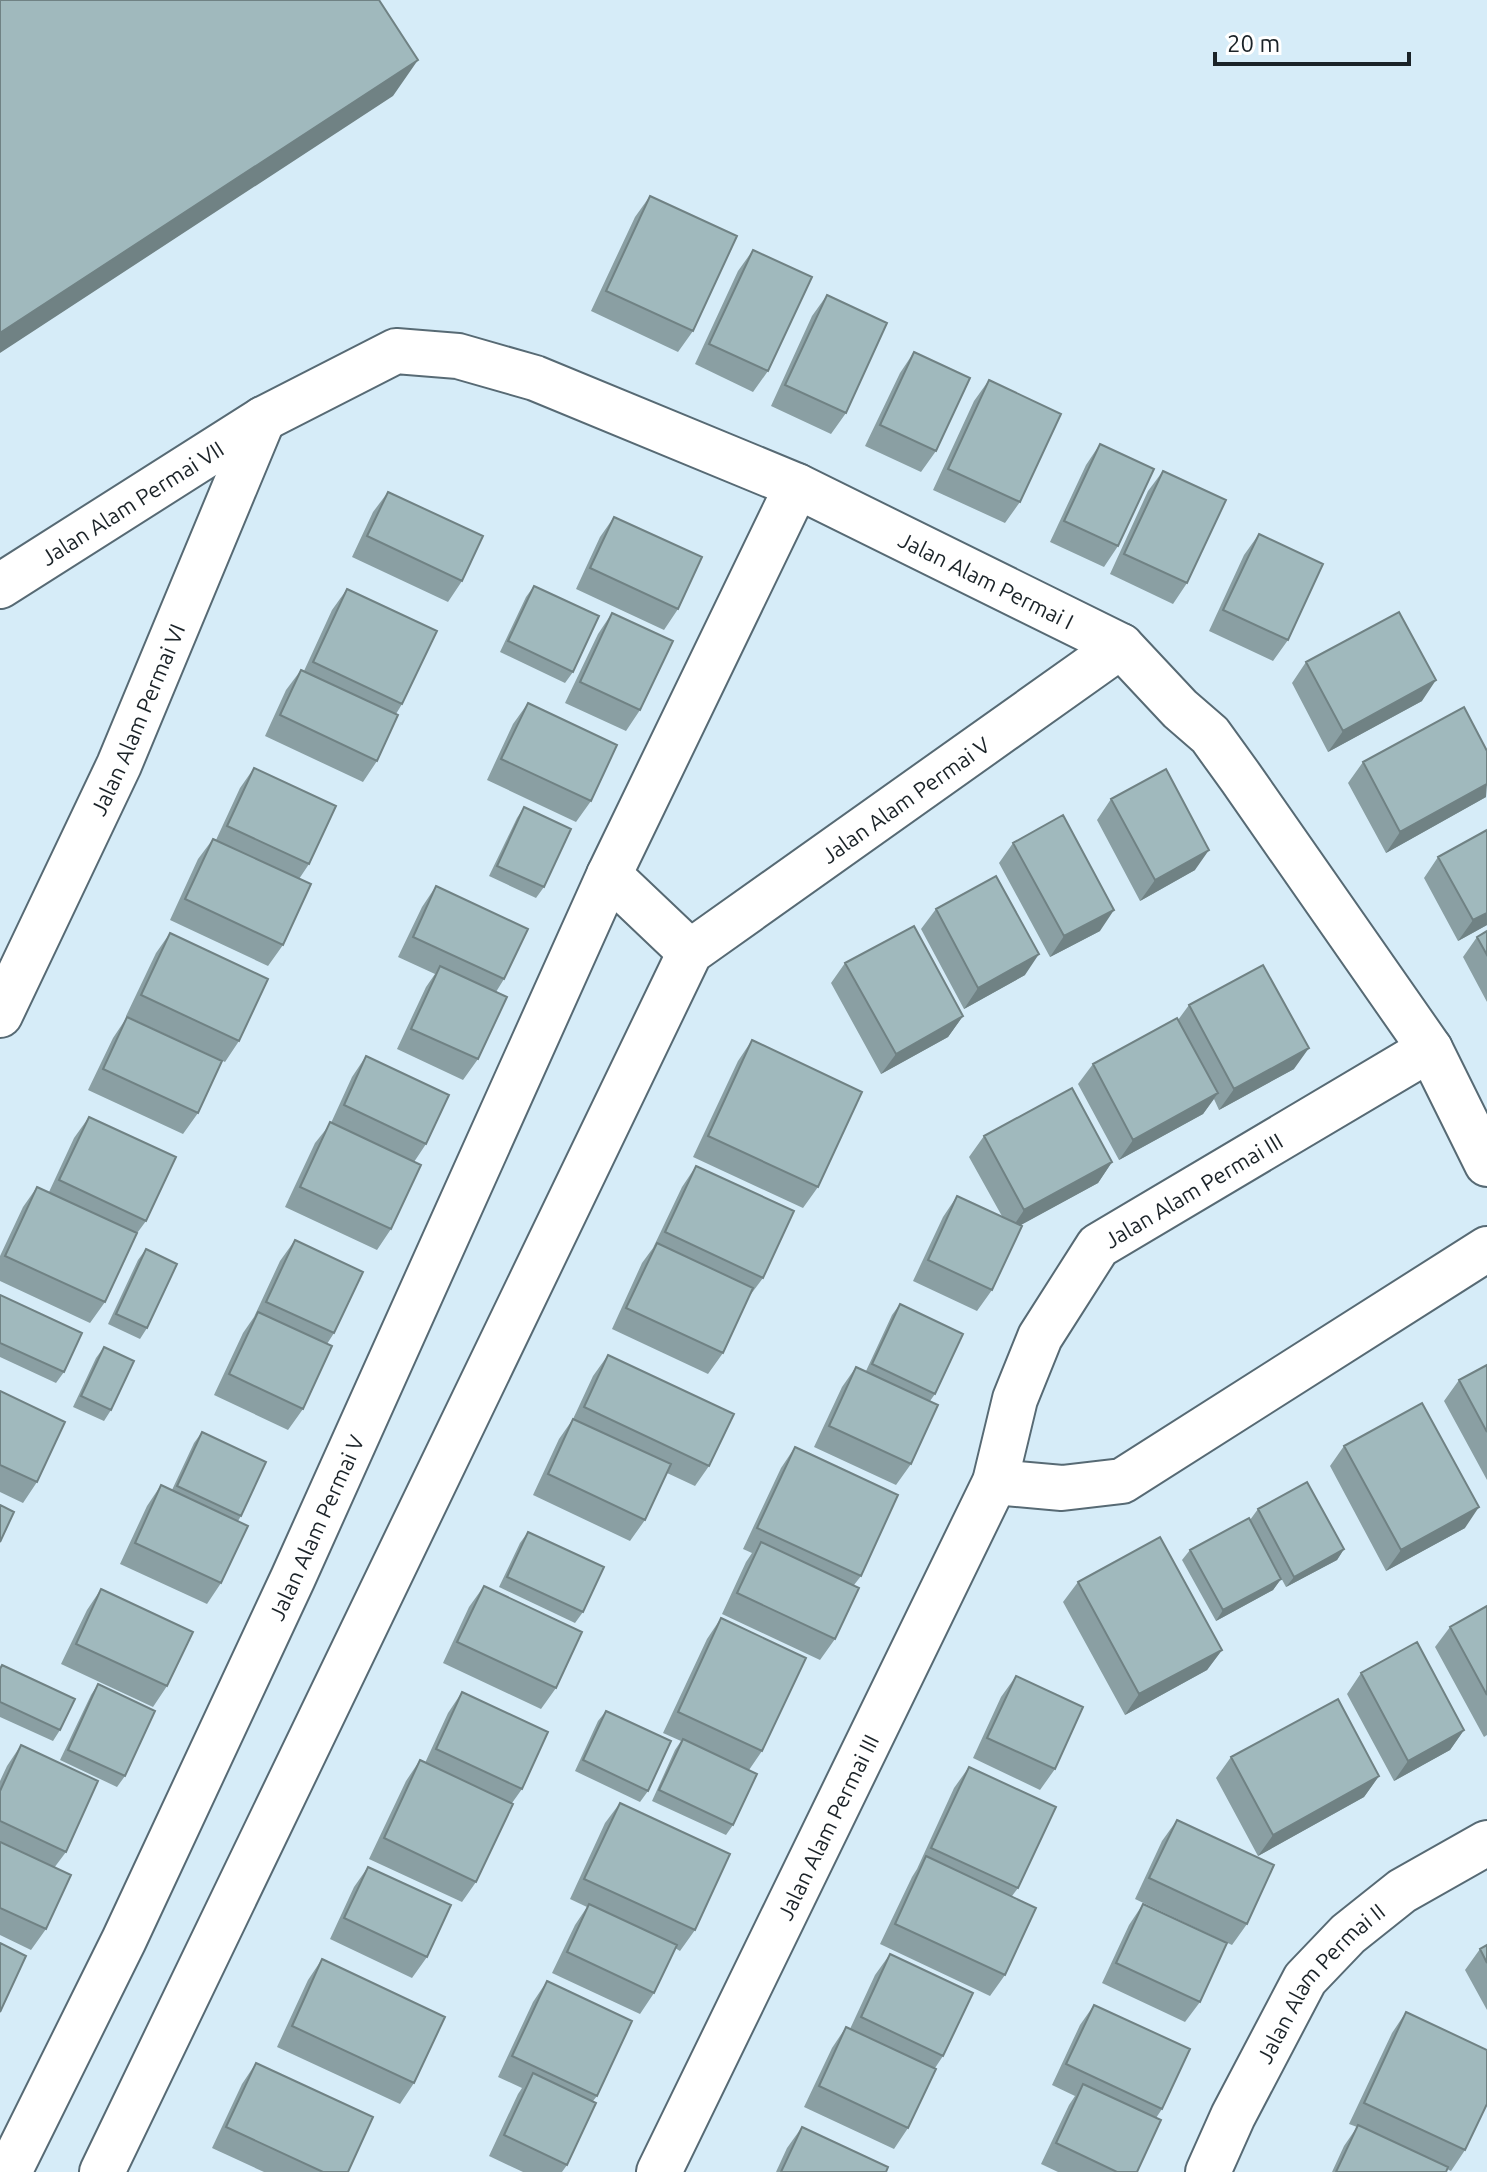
<svg xmlns="http://www.w3.org/2000/svg" width="1487" height="2172" viewBox="0 0 1487 2172" font-family="Ubuntu,sans-serif">
<style>
.lines{fill:none;stroke-linecap:round;stroke-linejoin:round}
.street-casing{stroke:#576a74;stroke-width:48}
.street{stroke:#fff;stroke-width:44}
.wall{fill:#8a9fa3}
.shaded-wall{fill:#708284}
.building{fill:#a0b9bd;stroke:#708284;stroke-width:2}
.labels{text-anchor:middle;dominant-baseline:central;stroke-width:6;stroke-linejoin:round;paint-order:stroke}
.street-label{font-size:22px;fill:#1b2328;stroke:#fff}
</style>
<rect width="100%" height="100%" fill="#d6ecf8"/>
<g class="lines">
<defs>
<g id="street">
<path id="s1" d="M 0,586 L 263,419 L 396,351 L 458,356 L 535,378 L 797,486 L 1121,646 L 1180,709 L 1210,735 L 1241,778 L 1430,1049 L 1487,1164"/>
<path d="M 609,875 L 690,952"/>
<path id="s2" d="M 0,1015 L 119,765 L 263,419"/>
<path d="M 995,1482 L 1062,1488 L 1122,1481 L 1487,1249"/>
<path id="s3" d="M 9,2172 L 124,1940 L 293,1578 L 609,875 L 797,486"/>
<path id="s4" d="M 102,2172 L 690,952 L 1121,646"/>
<path id="s5" d="M 659,2172 L 995,1482 L 1015,1399 L 1040,1337 L 1098,1246 L 1430,1049"/>
<path id="s6" d="M 1208,2172 L 1233,2116 L 1305,1979 L 1348,1934 L 1402,1891 L 1487,1843"/>
</g>
</defs>
<!-- street casing -->
<use href="#street" class="street-casing"/>
<!-- street -->
<use href="#street" class="street"/>
</g>
<!-- wall -->
<path class="wall" d="M 650,196 L 693,331 L 678,352 L 591,311 L 635,217 Z
M 753,250 L 768,371 L 753,392 L 695,364 L 738,271 Z
M 827,295 L 846,413 L 831,434 L 771,406 L 812,316 Z
M 914,352 L 936,451 L 921,472 L 865,446 L 900,373 Z
M 989,380 L 1020,502 L 1005,523 L 933,490 L 974,401 Z
M 1100,444 L 1118,546 L 1104,567 L 1050,542 L 1086,465 Z
M 1163,471 L 1187,583 L 1173,604 L 1110,574 L 1148,491 Z
M 388,492 L 462,581 L 448,602 L 352,557 L 373,512 Z
M 614,517 L 678,609 L 664,630 L 576,589 L 600,537 Z
M 1259,534 L 1288,640 L 1273,661 L 1209,631 L 1244,555 Z
M 534,586 L 573,672 L 565,683 L 500,652 L 526,597 Z
M 347,589 L 402,704 L 396,714 L 377,761 L 363,782 L 265,736 L 286,690 L 301,670 L 304,671 L 332,610 Z
M 612,613 L 640,710 L 626,731 L 565,703 L 598,634 Z
M 1306,662 L 1422,701 L 1328,752 L 1292,683 Z
M 528,703 L 591,801 L 576,822 L 487,780 L 513,724 Z
M 1363,762 L 1486,797 L 1386,853 L 1348,783 Z
M 254,768 L 309,864 L 299,879 L 283,945 L 268,966 L 170,920 L 198,859 L 213,839 L 216,840 L 240,788 Z
M 1111,799 L 1195,870 L 1140,901 L 1097,820 Z
M 524,807 L 544,887 L 536,898 L 489,876 L 517,818 Z
M 1487,830 L 1487,925 L 1458,941 L 1424,878 L 1438,857 Z
M 1013,843 L 1100,931 L 1050,957 L 999,863 Z
M 436,886 L 504,979 L 496,992 L 478,1059 L 463,1080 L 397,1049 L 426,987 L 435,974 L 398,957 L 422,907 Z
M 936,909 L 1025,975 L 964,1009 L 921,929 Z
M 1487,931 L 1487,1002 L 1463,957 L 1477,937 Z
M 170,933 L 239,1041 L 225,1062 L 126,1016 L 156,953 Z
M 845,963 L 963,1016 L 948,1037 L 881,1074 L 831,983 Z
M 1189,1005 L 1294,1069 L 1219,1110 L 1214,1099 L 1203,1114 L 1119,1160 L 1078,1084 L 1093,1064 L 1178,1020 Z
M 127,1017 L 198,1113 L 183,1134 L 88,1090 L 113,1038 Z
M 752,1040 L 818,1187 L 803,1208 L 693,1157 L 738,1061 Z
M 366,1056 L 426,1144 L 414,1162 L 391,1229 L 377,1250 L 285,1207 L 315,1143 L 331,1123 L 352,1077 Z
M 89,1117 L 146,1221 L 135,1236 L 105,1302 L 90,1323 L 0,1281 L 0,1256 L 23,1207 L 37,1187 L 49,1192 L 74,1138 Z
M 984,1136 L 1112,1162 L 1098,1183 L 1020,1225 L 992,1290 L 977,1311 L 913,1281 L 943,1217 L 957,1196 L 1003,1218 L 969,1157 Z
M 696,1166 L 763,1278 L 748,1298 L 723,1353 L 708,1374 L 612,1329 L 642,1263 L 653,1248 L 682,1187 Z
M 295,1240 L 334,1333 L 327,1344 L 303,1409 L 288,1430 L 214,1395 L 243,1333 L 254,1317 L 280,1261 Z
M 146,1249 L 147,1328 L 140,1339 L 108,1324 L 138,1260 Z
M 0,1295 L 64,1372 L 56,1383 L 0,1357 Z
M 900,1304 L 935,1394 L 930,1401 L 911,1464 L 896,1485 L 814,1447 L 842,1387 L 856,1367 L 866,1371 L 892,1315 Z
M 104,1347 L 111,1410 L 104,1421 L 73,1407 L 96,1358 Z
M 608,1355 L 709,1466 L 695,1486 L 667,1473 L 645,1520 L 630,1541 L 533,1495 L 559,1439 L 573,1419 L 593,1376 Z
M 1487,1365 L 1487,1480 L 1444,1401 L 1459,1380 Z
M 0,1391 L 37,1482 L 23,1503 L 0,1492 Z
M 202,1432 L 241,1516 L 238,1521 L 221,1583 L 207,1604 L 120,1564 L 147,1506 L 161,1485 L 172,1490 L 194,1443 Z
M 1344,1446 L 1465,1528 L 1386,1571 L 1330,1466 Z
M 795,1447 L 861,1576 L 854,1585 L 835,1639 L 820,1660 L 722,1614 L 746,1562 L 752,1553 L 743,1549 L 781,1468 Z
M 1258,1509 L 1344,1549 L 1337,1560 L 1286,1587 L 1250,1520 Z
M 528,1532 L 583,1612 L 575,1623 L 499,1587 L 520,1543 Z
M 1190,1550 L 1281,1579 L 1273,1590 L 1216,1621 L 1182,1560 Z
M 1078,1582 L 1222,1650 L 1207,1670 L 1125,1715 L 1063,1602 Z
M 484,1586 L 556,1688 L 541,1709 L 443,1663 L 469,1607 Z
M 101,1589 L 167,1686 L 153,1707 L 61,1664 L 87,1610 Z
M 1487,1606 L 1487,1735 L 1484,1737 L 1435,1647 L 1450,1627 Z
M 721,1618 L 762,1751 L 749,1770 L 733,1825 L 726,1835 L 652,1801 L 675,1750 L 681,1741 L 663,1733 L 707,1639 Z
M 0,1668 L 60,1730 L 53,1741 L 0,1717 Z
M 1361,1673 L 1464,1730 L 1450,1750 L 1394,1781 L 1347,1694 Z
M 1016,1676 L 1055,1769 L 1040,1790 L 973,1758 L 1001,1697 Z
M 98,1684 L 125,1776 L 117,1787 L 60,1760 L 91,1695 Z
M 462,1692 L 522,1789 L 512,1803 L 476,1882 L 462,1902 L 369,1859 L 406,1781 L 420,1760 L 425,1763 L 448,1713 Z
M 606,1711 L 648,1791 L 640,1802 L 575,1771 L 598,1721 Z
M 21,1745 L 66,1852 L 54,1868 L 46,1929 L 31,1950 L 0,1935 L 0,1781 L 7,1766 Z
M 1231,1757 L 1379,1776 L 1364,1797 L 1258,1856 L 1216,1778 Z
M 969,1767 L 1018,1888 L 1012,1896 L 1005,1975 L 990,1996 L 880,1944 L 912,1877 L 917,1869 L 954,1788 Z
M 620,1803 L 695,1930 L 680,1951 L 675,1948 L 654,1993 L 640,2014 L 552,1973 L 575,1925 L 587,1907 L 570,1899 L 605,1823 Z
M 1177,1820 L 1247,1924 L 1232,1945 L 1135,1899 L 1162,1841 Z
M 368,1867 L 427,1957 L 412,1978 L 330,1939 L 354,1887 Z
M 1143,1904 L 1200,2002 L 1185,2022 L 1102,1983 L 1129,1925 Z
M 1487,1945 L 1487,2010 L 1465,1970 L 1480,1949 Z
M 890,1954 L 943,2056 L 935,2068 L 908,2128 L 894,2149 L 804,2107 L 832,2048 L 846,2027 L 850,2029 L 875,1975 Z
M 322,1959 L 414,2083 L 400,2104 L 277,2047 L 308,1980 Z
M 547,1981 L 597,2096 L 593,2101 L 567,2165 L 562,2172 L 523,2172 L 489,2156 L 518,2094 L 522,2088 L 498,2077 L 533,2002 Z
M 1094,2005 L 1162,2109 L 1156,2118 L 1137,2172 L 1058,2172 L 1041,2164 L 1069,2105 L 1075,2096 L 1052,2085 L 1080,2025 Z
M 1406,2012 L 1465,2150 L 1451,2171 L 1447,2169 L 1446,2172 L 1332,2172 L 1344,2146 L 1357,2127 L 1349,2124 L 1392,2033 Z
M 256,2063 L 348,2172 L 264,2172 L 212,2148 L 242,2084 Z
M 802,2127 L 886,2172 L 776,2172 L 787,2148 Z"/>
<!-- shaded-wall -->
<path class="shaded-wall" d="M 418,60 L 393,96 L 0,353 L 0,333 Z
M 1436,680 L 1422,701 L 1328,752 L 1343,731 Z
M 1487,784 L 1486,797 L 1386,853 L 1400,832 Z
M 1209,850 L 1195,870 L 1140,901 L 1155,880 Z
M 1114,910 L 1100,931 L 1050,957 L 1064,936 Z
M 1487,913 L 1487,925 L 1458,941 L 1473,920 Z
M 1039,954 L 1025,975 L 964,1009 L 978,988 Z
M 963,1016 L 948,1037 L 881,1074 L 896,1054 Z
M 1309,1048 L 1294,1069 L 1219,1110 L 1234,1089 Z
M 1218,1093 L 1203,1114 L 1119,1160 L 1133,1140 Z
M 1112,1162 L 1098,1183 L 1010,1231 L 1024,1210 Z
M 1479,1507 L 1465,1528 L 1386,1571 L 1401,1550 Z
M 1344,1549 L 1337,1560 L 1286,1587 L 1294,1577 Z
M 1281,1579 L 1273,1590 L 1216,1621 L 1223,1610 Z
M 1222,1650 L 1207,1670 L 1125,1715 L 1139,1694 Z
M 1464,1730 L 1450,1750 L 1394,1781 L 1408,1761 Z
M 1379,1776 L 1364,1797 L 1258,1856 L 1273,1835 Z"/>
<!-- building -->
<path class="building" d="M 0,0 L 379,0 L 418,60 L 0,333 Z
M 650,196 L 737,236 L 693,331 L 606,291 Z
M 753,250 L 812,277 L 768,371 L 709,344 Z
M 827,295 L 887,323 L 846,413 L 785,385 Z
M 914,352 L 970,378 L 936,451 L 880,425 Z
M 989,380 L 1061,414 L 1020,502 L 948,469 Z
M 1100,444 L 1154,469 L 1118,546 L 1064,521 Z
M 1163,471 L 1226,500 L 1187,583 L 1124,554 Z
M 388,492 L 483,536 L 462,581 L 367,536 Z
M 614,517 L 702,557 L 678,609 L 590,568 Z
M 1259,534 L 1323,564 L 1288,640 L 1223,610 Z
M 534,586 L 599,616 L 573,672 L 508,641 Z
M 347,589 L 437,631 L 402,704 L 313,662 Z
M 1399,612 L 1436,680 L 1343,731 L 1306,662 Z
M 612,613 L 673,641 L 640,710 L 580,682 Z
M 301,670 L 398,715 L 377,761 L 280,715 Z
M 528,703 L 617,745 L 591,801 L 501,759 Z
M 1464,707 L 1487,751 L 1487,784 L 1400,832 L 1363,762 Z
M 254,768 L 336,806 L 309,864 L 227,826 Z
M 1166,769 L 1209,850 L 1155,880 L 1111,799 Z
M 524,807 L 571,829 L 544,887 L 497,866 Z
M 1063,815 L 1114,910 L 1064,936 L 1013,843 Z
M 1487,830 L 1487,913 L 1473,920 L 1438,857 Z
M 213,839 L 311,884 L 283,945 L 185,899 Z
M 996,876 L 1039,954 L 978,988 L 936,909 Z
M 436,886 L 528,929 L 504,979 L 413,937 Z
M 914,926 L 963,1016 L 896,1054 L 845,963 Z
M 1487,931 L 1487,955 L 1477,937 Z
M 170,933 L 268,979 L 239,1041 L 141,995 Z
M 1263,965 L 1309,1048 L 1234,1089 L 1189,1005 Z
M 440,966 L 507,997 L 478,1059 L 411,1029 Z
M 127,1017 L 222,1061 L 198,1113 L 103,1069 Z
M 1177,1018 L 1218,1093 L 1133,1140 L 1093,1064 Z
M 752,1040 L 862,1092 L 818,1187 L 708,1136 Z
M 366,1056 L 449,1095 L 426,1144 L 344,1105 Z
M 1072,1088 L 1112,1162 L 1024,1210 L 984,1136 Z
M 89,1117 L 176,1157 L 146,1221 L 59,1180 Z
M 330,1122 L 421,1165 L 391,1229 L 300,1187 Z
M 696,1166 L 794,1211 L 763,1278 L 665,1232 Z
M 37,1187 L 137,1233 L 105,1302 L 5,1256 Z
M 957,1196 L 1022,1226 L 992,1290 L 928,1260 Z
M 295,1240 L 363,1272 L 334,1333 L 266,1302 Z
M 657,1243 L 753,1288 L 723,1353 L 626,1308 Z
M 146,1249 L 177,1264 L 147,1328 L 116,1314 Z
M 0,1295 L 82,1333 L 64,1372 L 0,1343 Z
M 900,1304 L 963,1334 L 935,1394 L 872,1364 Z
M 258,1312 L 332,1346 L 303,1409 L 229,1374 Z
M 104,1347 L 134,1361 L 111,1410 L 81,1396 Z
M 608,1355 L 734,1414 L 709,1466 L 584,1407 Z
M 1487,1365 L 1487,1432 L 1459,1380 Z
M 856,1367 L 938,1405 L 911,1464 L 829,1426 Z
M 0,1391 L 65,1422 L 37,1482 L 0,1465 Z
M 1422,1403 L 1479,1507 L 1401,1550 L 1344,1446 Z
M 573,1419 L 671,1464 L 645,1520 L 548,1474 Z
M 202,1432 L 266,1462 L 241,1516 L 177,1486 Z
M 795,1447 L 898,1495 L 861,1576 L 757,1528 Z
M 1307,1482 L 1344,1549 L 1294,1577 L 1258,1509 Z
M 161,1485 L 248,1526 L 221,1583 L 135,1543 Z
M 0,1505 L 14,1512 L 0,1542 Z
M 1249,1518 L 1281,1579 L 1223,1610 L 1190,1550 Z
M 528,1532 L 604,1567 L 583,1612 L 507,1577 Z
M 1160,1537 L 1222,1650 L 1139,1694 L 1078,1582 Z
M 761,1542 L 859,1588 L 835,1639 L 737,1593 Z
M 484,1586 L 582,1632 L 556,1688 L 457,1642 Z
M 101,1589 L 193,1632 L 167,1686 L 76,1644 Z
M 1487,1606 L 1487,1695 L 1450,1627 Z
M 721,1618 L 806,1658 L 762,1751 L 678,1712 Z
M 1417,1642 L 1464,1730 L 1408,1761 L 1361,1673 Z
M 2,1665 L 75,1699 L 60,1730 L 0,1702 L 0,1669 Z
M 1016,1676 L 1083,1707 L 1055,1769 L 987,1738 Z
M 98,1684 L 155,1711 L 125,1776 L 68,1750 Z
M 462,1692 L 548,1732 L 522,1789 L 436,1749 Z
M 1338,1699 L 1379,1776 L 1273,1835 L 1231,1757 Z
M 606,1711 L 671,1741 L 648,1791 L 583,1760 Z
M 683,1739 L 757,1774 L 733,1825 L 659,1790 Z
M 21,1745 L 98,1781 L 66,1852 L 0,1821 L 0,1791 Z
M 420,1760 L 513,1804 L 476,1882 L 384,1838 Z
M 969,1767 L 1056,1807 L 1018,1888 L 931,1848 Z
M 620,1803 L 730,1854 L 695,1930 L 584,1879 Z
M 1177,1820 L 1274,1865 L 1247,1924 L 1149,1878 Z
M 0,1842 L 71,1875 L 46,1929 L 0,1908 Z
M 926,1856 L 1036,1908 L 1005,1975 L 895,1924 Z
M 368,1867 L 451,1905 L 427,1957 L 344,1918 Z
M 589,1904 L 677,1945 L 654,1993 L 567,1952 Z
M 1143,1904 L 1227,1943 L 1200,2002 L 1116,1963 Z
M 0,1943 L 26,1956 L 0,2012 Z
M 1487,1945 L 1487,1963 L 1480,1949 Z
M 890,1954 L 973,1993 L 943,2056 L 861,2017 Z
M 322,1959 L 445,2017 L 414,2083 L 292,2026 Z
M 547,1981 L 632,2021 L 597,2096 L 512,2056 Z
M 1094,2005 L 1190,2049 L 1162,2109 L 1066,2064 Z
M 1406,2012 L 1487,2050 L 1487,2104 L 1465,2150 L 1364,2103 Z
M 846,2027 L 936,2069 L 908,2128 L 819,2086 Z
M 256,2063 L 373,2117 L 348,2172 L 323,2172 L 226,2127 Z
M 533,2073 L 596,2103 L 567,2165 L 504,2135 Z
M 1083,2084 L 1161,2120 L 1137,2172 L 1117,2172 L 1056,2143 Z
M 1358,2125 L 1448,2167 L 1446,2172 L 1336,2172 Z
M 802,2127 L 888,2167 L 886,2172 L 781,2172 Z"/>
<g class="labels">
<!-- street labels -->
<g class="street-label">
<text stroke="none"><textPath href="#s1" startOffset="156">Jalan Alam Permai VII</textPath></text>
<text stroke="none"><textPath href="#s1" startOffset="1098">Jalan Alam Permai I</textPath></text>
<text stroke="none"><textPath href="#s2" startOffset="326">Jalan Alam Permai VI</textPath></text>
<text stroke="none"><textPath href="#s4" startOffset="1618">Jalan Alam Permai V</textPath></text>
<text stroke="none"><textPath href="#s5" startOffset="1138">Jalan Alam Permai III</textPath></text>
<text stroke="none"><textPath href="#s3" startOffset="714">Jalan Alam Permai V</textPath></text>
<text stroke="none"><textPath href="#s5" startOffset="384">Jalan Alam Permai III</textPath></text>
<text stroke="none"><textPath href="#s6" startOffset="222">Jalan Alam Permai II</textPath></text>
</g>
</g>
<!-- scale -->
<path d="M1215 52v12h194v-12" fill="none" stroke="#1b2328" stroke-width="4"/>
<text x="1227" y="52" font-size="24" fill="#1b2328" stroke="#ffffff" stroke-width="6" paint-order="stroke">20 m</text>
</svg>
